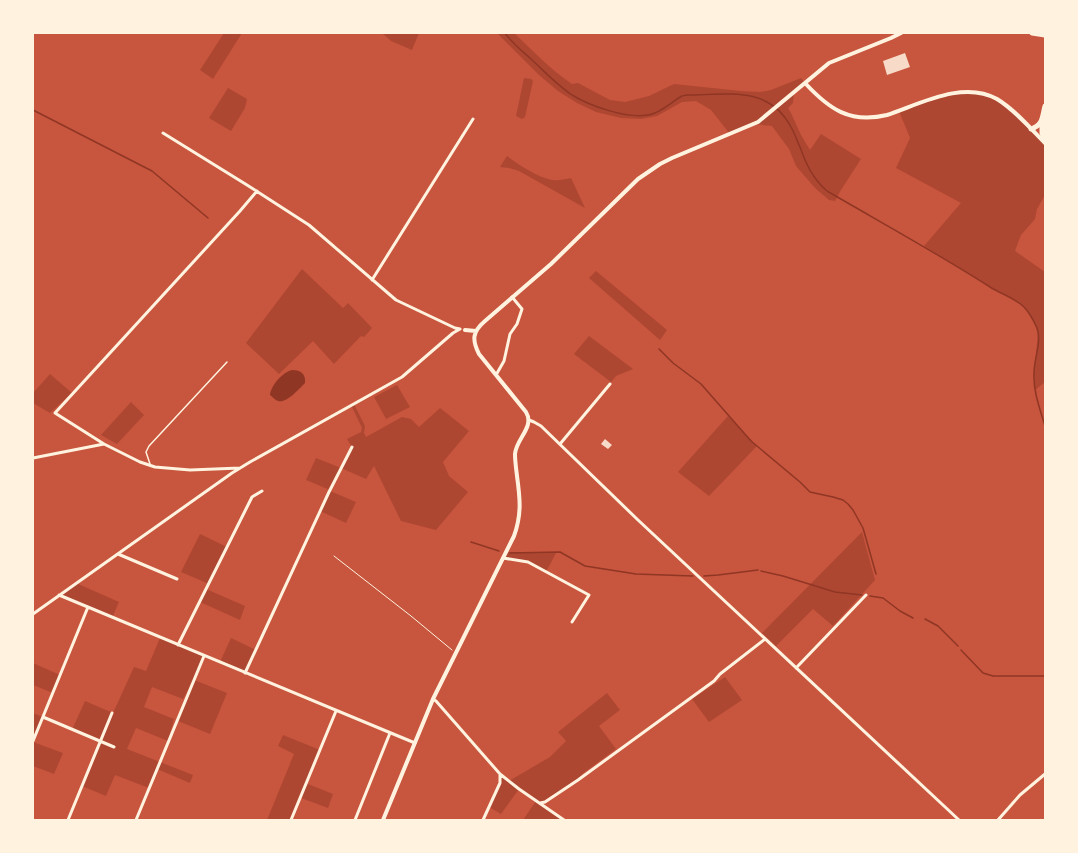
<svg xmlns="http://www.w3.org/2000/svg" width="1078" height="853" viewBox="0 0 1078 853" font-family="'Noto Sans',sans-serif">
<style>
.green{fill:#ae4732}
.water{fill:#8f3625}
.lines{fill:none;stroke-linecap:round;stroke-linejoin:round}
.stream{stroke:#8f3625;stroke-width:1.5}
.building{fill:#f7dbc8}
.path{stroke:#fff3e0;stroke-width:1}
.service{stroke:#fff3e0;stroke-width:1.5}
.minor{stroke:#fff3e0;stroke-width:3}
.tertiary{stroke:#fff3e0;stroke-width:4}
.primary{stroke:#fff3e0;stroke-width:5}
</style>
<rect width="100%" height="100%" fill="#c8553d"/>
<!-- green -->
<path class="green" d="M 224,33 L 242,33 L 213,79 L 200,70 Z
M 382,33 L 419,33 L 412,50 L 391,41 Z
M 497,33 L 514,33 C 533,51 551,70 572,84 L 578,83 L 610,100 L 625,102 L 649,96 L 674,84 L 741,91 L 760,92 L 771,90 L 801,78 L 805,83 L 794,92 L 793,103 L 788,108 L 791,113 L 801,135 L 810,150 L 821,134 L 861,159 L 841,190 L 835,201 L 829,200 L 815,188 L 796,166 L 789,149 L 772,126 L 754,124 L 730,134 L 711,110 L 696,101 L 682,102 L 657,116 L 641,119 L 621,118 L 596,112 L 577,103 L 558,91 L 539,75 Z
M 524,78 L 531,79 L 533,81 L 525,117 L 522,119 L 516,116 Z
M 228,88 L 247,99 L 245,108 L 231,131 L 209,118 Z
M 959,93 L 987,95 L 1006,106 L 1045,143 L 1045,195 L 1037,209 L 1035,219 L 1021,235 L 1015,251 L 1045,272 L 1045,382 L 1035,390 L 1034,374 L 1038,333 L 1035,325 L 1025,308 L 1019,303 L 999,292 L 924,246 L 961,203 L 896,168 L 910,138 L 899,111 L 927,101 Z
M 507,156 C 519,165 537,177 552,180 C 558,181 565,179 571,178 L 585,208 L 519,171 L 509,168 L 500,167 Z
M 302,269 L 343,308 L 348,303 L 372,328 L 364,337 L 361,336 L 334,364 L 313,341 L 279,374 L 246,343 Z
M 596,271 L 667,330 L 660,340 L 589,278 Z
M 589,336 L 633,369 L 616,376 L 611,382 L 574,354 Z
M 50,374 L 72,393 L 50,413 L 33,403 L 33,393 Z
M 397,385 L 410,407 L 386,419 L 374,397 Z
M 131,402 L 144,415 L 117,444 L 101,435 Z
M 354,404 L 365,426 L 364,433 L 366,437 L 402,417 L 411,419 L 419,427 L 440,408 L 469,431 L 443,462 L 449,476 L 468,492 L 436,530 L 401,521 L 374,466 L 366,479 L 341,468 L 330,491 L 356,502 L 346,523 L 320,511 L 330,490 L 306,480 L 316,458 L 341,468 L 352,447 L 347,439 L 361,432 L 362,428 L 351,405 Z
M 728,416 L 757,446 L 709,496 L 678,472 Z
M 862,532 L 875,580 L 833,626 L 813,609 L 776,646 L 762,633 Z
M 200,534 L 227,547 L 209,584 L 181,572 Z
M 506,552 L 556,553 L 546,572 L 528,562 L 503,558 Z
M 76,583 L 119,602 L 112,618 L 59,595 Z
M 206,589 L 245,606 L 240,620 L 200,602 Z
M 160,638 L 204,656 L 194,680 L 227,693 L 210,734 L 178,721 L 192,682 L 183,699 L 152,687 L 144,707 L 174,719 L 168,741 L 136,728 L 127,749 L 193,775 L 190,783 L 157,769 L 149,788 L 115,775 L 106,796 L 82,786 L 100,742 L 72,730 L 85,701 L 113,713 L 134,667 L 146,671 Z
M 231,638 L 256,650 L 245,673 L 220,662 Z
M 33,663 L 60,675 L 53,693 L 33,685 Z
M 725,677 L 742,700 L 709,722 L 692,699 Z
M 607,693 L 620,710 L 599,726 L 616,749 L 582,774 L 578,780 L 540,803 L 564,820 L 523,820 L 536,801 L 519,789 L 501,814 L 489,807 L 500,783 L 500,774 L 509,781 L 550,757 L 566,741 L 558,732 Z
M 33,713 L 43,717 L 33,741 Z
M 283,735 L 320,750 L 303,792 L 308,784 L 333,794 L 328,808 L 301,798 L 291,820 L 267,820 L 294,754 L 278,746 Z
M 33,742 L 63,753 L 54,774 L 33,766 Z"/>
<!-- water -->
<path class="water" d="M 292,370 C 301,370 306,374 305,383 C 300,388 286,404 278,401 C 275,400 273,397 270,395 C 271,385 283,372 292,370 Z"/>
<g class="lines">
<!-- stream -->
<path class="stream" d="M 505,33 C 512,43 522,51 531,59 C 544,71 557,85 572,95 C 590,106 627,119 648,115 C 661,113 671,102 682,96 L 687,95 C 727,95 769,85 791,127 C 795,134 797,141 800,147 C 806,164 813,179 827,191 C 882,223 937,253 990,287 C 1001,294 1015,298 1024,307 C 1029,312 1034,321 1037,328 C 1042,342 1034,358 1034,373 C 1033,391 1040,409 1045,426
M 33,110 L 152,171 L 208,218
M 659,349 L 673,363 L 701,384 L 751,441 L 800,482 L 810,492 L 833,497 L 843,500 L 848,504 L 853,510 L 863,528 L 876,574
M 471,542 L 499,551
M 510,553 L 560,552 L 585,566 L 636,574 L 693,576
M 761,571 L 783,576 L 835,592 L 862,595
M 704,576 L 718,575 L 758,570
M 870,596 L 883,598 L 900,611 L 913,618
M 925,619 L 938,626 L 958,646
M 961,650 L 983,673 L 993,676 L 1045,676"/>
</g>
<!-- building -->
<path class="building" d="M 905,53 L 910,67 L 887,75 L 883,61 Z
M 605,439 L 612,445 L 608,449 L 601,444 Z"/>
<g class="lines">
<!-- path -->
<path class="path" d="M 334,556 L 411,616 L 452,650"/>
<!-- service -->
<path class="service" d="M 150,464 L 146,452 L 149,446 L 227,362"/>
<!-- minor -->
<path class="minor" d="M 163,133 L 247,185 L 309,225 L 396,300 L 455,328 L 460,329
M 372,280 L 473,119
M 496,375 L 504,361 L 510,334 L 517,324 L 522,309 L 512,297
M 529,420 L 534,422 L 541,426 L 638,520 L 959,820
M 104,444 L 55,413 L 240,211 L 257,191
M 560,444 L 610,384
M 33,458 L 104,444 L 140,462 L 155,467 L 190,470 L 240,468
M 118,554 L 177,579
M 503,558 L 528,562 L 589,595 L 572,622
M 59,595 L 415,743
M 33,614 L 232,473 L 250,462 L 402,377 L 453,333 L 460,329
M 178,645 L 252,497 L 262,491
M 796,668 L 866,595
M 245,673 L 329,492 L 352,447
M 433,699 L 436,701 L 500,774 L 519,789 L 564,820
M 43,717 L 114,747
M 33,741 L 88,607
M 540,803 L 545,802 L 578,780 L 714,681 L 720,674 L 765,639
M 68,820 L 112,713
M 136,820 L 204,656
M 291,820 L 336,711
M 355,820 L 390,733
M 483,820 L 500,783 L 500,774
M 998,820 L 1020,795 L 1045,774"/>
<!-- tertiary -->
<path class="tertiary" d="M 805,83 C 829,109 850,124 887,115 C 920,104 963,80 997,99 C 1015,110 1030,128 1045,143
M 465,330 L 476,331
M 383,820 L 433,699 L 514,536 C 522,514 520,498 517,476 C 516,468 515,461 515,454 C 516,439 535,427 526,412 L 479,354 C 472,340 472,332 485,321 L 551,264 L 638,179 L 660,164 L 672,158 L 758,122 L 829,63 L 891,38 L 901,33"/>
<!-- primary -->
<path class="primary" d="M 1032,33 L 1045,35
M 1042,122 L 1042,133 L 1045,141
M 1031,129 C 1043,125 1042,118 1045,106"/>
</g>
<!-- border -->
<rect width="1078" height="853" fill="none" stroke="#fff3e0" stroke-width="68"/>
</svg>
